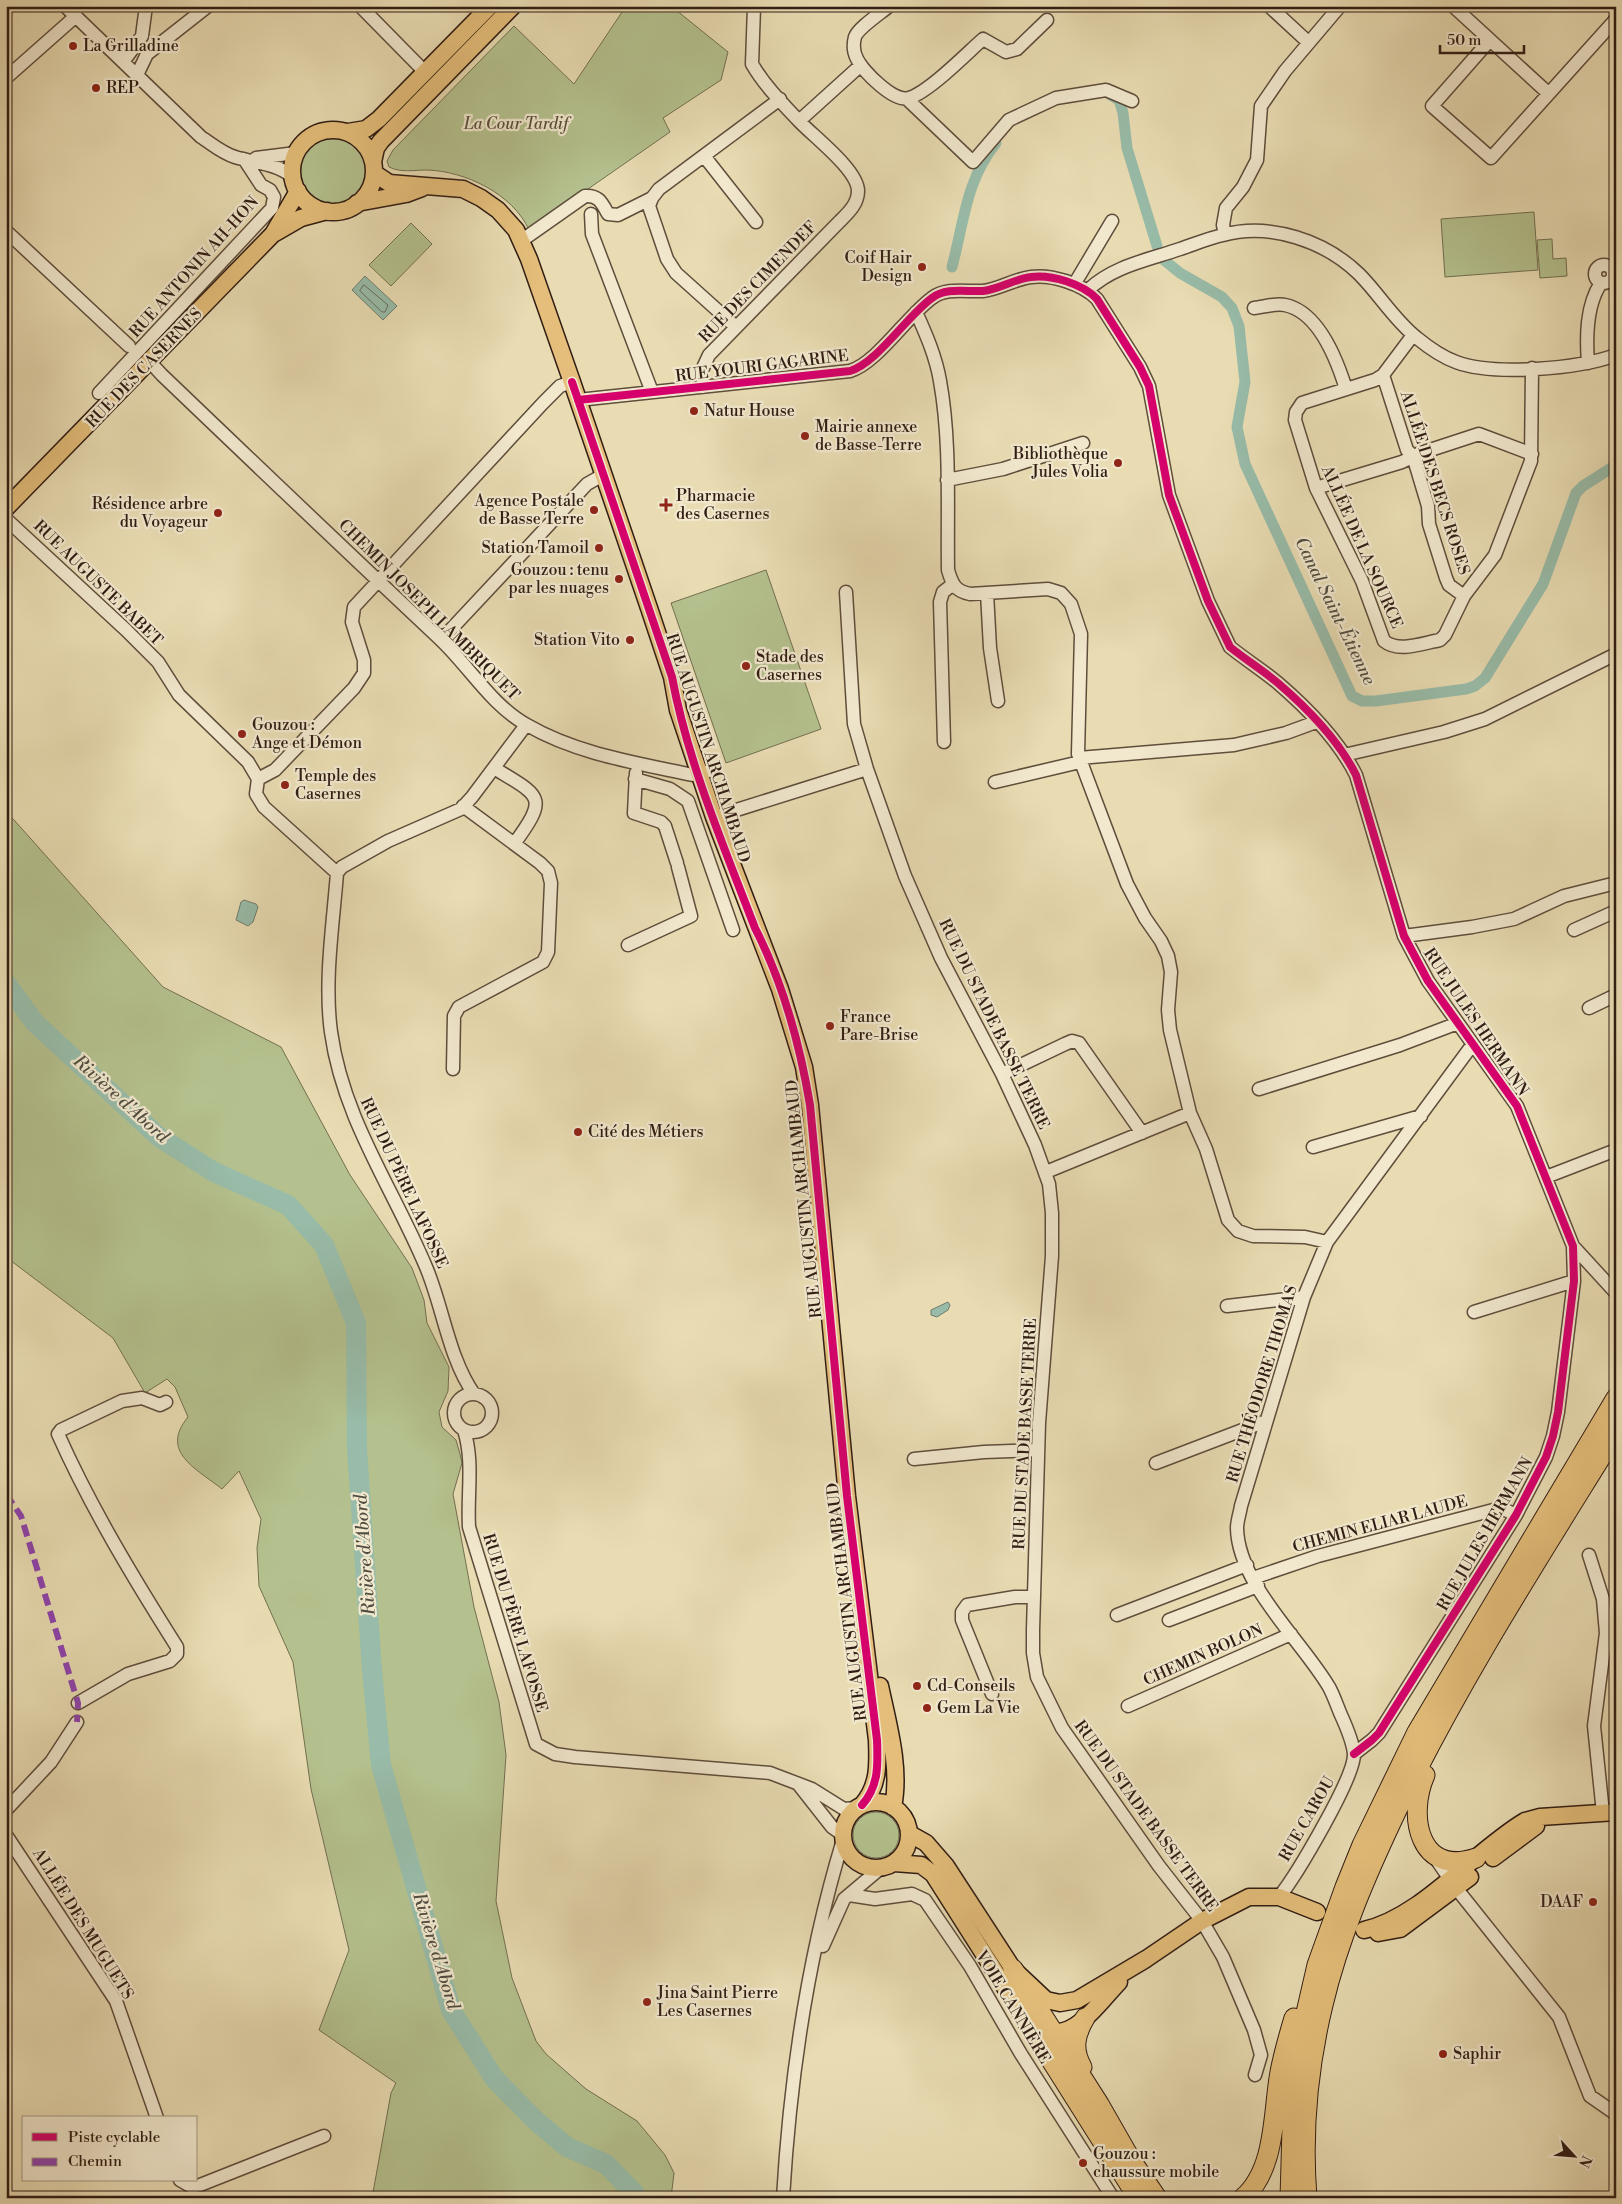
<svg xmlns="http://www.w3.org/2000/svg" width="1622" height="2204" viewBox="0 0 1622 2204" font-family="'Libre Bodoni',serif">
<style>
.green{fill:#b4c18e;stroke:#726f51}
.water{fill:#98bca9;stroke:#6f7c6d}
.lines{fill:none;stroke-linecap:round;stroke-linejoin:round}
.shore{stroke:#646c5e;stroke-width:1}
.canal{stroke:#98bca9;stroke-width:11}
.river{stroke:#98bca9;stroke-width:20}
.minor-casing{stroke:#5f4d3c;stroke-width:15}
.major-casing{stroke:#311d14;stroke-width:19}
.highway-casing{stroke:#311d14;stroke-width:21}
.minor{stroke:#f1e8ce;stroke-width:12}
.major{stroke:#e4be7a;stroke-width:16}
.highway{stroke:#e4be7a;stroke-width:19}
.quiet{stroke:#8e44ad;stroke-width:6;stroke-dasharray:12 6;stroke-linecap:butt}
.cycleway-casing{stroke:#f1e8ce;stroke-width:11}
.cycleway{stroke:#d6006c;stroke-width:8}
.poi-dot{fill:#8f2418;stroke:#f1e8ce;stroke-width:2}
.labels{text-anchor:middle;dominant-baseline:central;stroke-width:4.5;stroke-linejoin:round;paint-order:stroke}
.poi-label{font-size:16px;fill:#311d14;stroke:#f1e8ce;text-anchor:start}
.park-label{font-size:16px;font-style:italic;fill:#584e39;stroke:#f1e8ce}
.street-label{font-size:16px;fill:#311d14;stroke:#f1e8ce}
.water-label{font-size:18px;font-style:italic;fill:#504d41;stroke:#f1e8ce}
</style>
<rect width="100%" height="100%" fill="#e9dcb3"/>
<filter id="stains"><feTurbulence type="fractalNoise" baseFrequency=".004" numOctaves="4"/><feColorMatrix values="0 0 0 0 .2 0 0 0 0 .09 0 0 0 0 .02 0 0 0 .5 -.17"/></filter>
<radialGradient id="worn" r=".72"><stop offset=".6" stop-color="#630" stop-opacity="0"/><stop offset="1" stop-color="#630" stop-opacity=".3"/></radialGradient>
<!-- green -->
<path class="green" d="M 626,6 L 671,6 L 728,52 L 721,80 L 663,118 L 670,132 L 529,230 C 513,194 465,171 427,170 C 414,170 401,173 389,167 L 387,161 L 393,150 L 514,26 L 574,84 Z
M299 172a34 34 0 1 1 68 0a34 34 0 1 1-68 0Z
M 1534,212 L 1538,270 L 1445,277 L 1441,219 Z
M 411,223 L 432,244 L 391,286 L 369,265 Z
M 1552,239 L 1553,259 L 1566,258 L 1567,276 L 1540,278 L 1537,240 Z
M 766,570 L 821,729 L 726,763 L 671,603 Z
M 6,811 L 163,987 L 281,1047 L 350,1175 L 412,1268 L 424,1300 L 427,1323 L 449,1367 L 448,1391 L 439,1412 L 442,1427 L 456,1440 L 460,1454 L 462,1463 L 453,1494 L 474,1607 L 499,1702 L 506,1755 L 496,1901 L 512,1978 L 536,2041 L 546,2054 L 586,2089 L 637,2121 L 665,2155 L 674,2173 L 671,2198 L 372,2198 L 391,2093 L 396,2083 L 319,2030 L 349,1950 L 311,1789 L 293,1662 L 259,1586 L 257,1548 L 261,1519 L 239,1471 L 222,1489 C 197,1469 159,1452 188,1417 L 175,1387 L 167,1379 L 145,1393 L 113,1338 L 6,1257 Z
M853 1835a23 23 0 1 1 46 0a23 23 0 1 1-46 0Z"/>
<!-- water -->
<path class="water" d="M 365,276 L 397,306 L 383,320 L 352,290 Z
M 244,900 L 256,904 L 258,907 L 253,922 L 248,926 L 236,920 L 241,902 Z
M 948,1302 L 950,1305 L 948,1310 L 937,1317 L 931,1315 L 931,1310 Z"/>
<g class="lines">
<!-- shore -->
<path class="shore" d="M 364,285 L 388,305 L 385,312 L 382,312 L 360,291 Z"/>
<!-- canal -->
<path class="canal" d="M 1109,94 L 1119,100 L 1123,113 L 1127,148 L 1157,246
M 1164,260 L 1180,273 L 1222,297 L 1232,308 L 1239,326 L 1245,382 L 1237,427 L 1245,464 L 1352,696 L 1362,701 L 1376,701 L 1466,689 L 1475,686 L 1485,678 L 1543,584 L 1576,493 L 1583,486 L 1616,465
M 952,267 C 964,222 966,180 996,143"/>
<!-- river -->
<path class="river" d="M 6,983 L 35,1023 L 159,1137 L 214,1172 L 288,1205 L 324,1245 L 356,1323 L 357,1449 L 372,1670 L 381,1765 L 451,2010 L 494,2078 L 535,2120 L 567,2147 L 606,2164 L 635,2194 L 635,2198"/>
<defs>
<path id="minor" d="M 65,6 L 201,137 C 212,144 222,153 235,157 C 255,163 276,163 293,177
M 360,6 L 424,71
M 889,6 C 881,13 858,28 855,37 C 853,44 853,51 857,59 C 863,71 894,103 909,98 C 929,92 966,54 983,39 L 1006,52 L 1017,49 L 1047,20
M 1269,6 L 1308,42
M 1453,6 L 1548,93
M 1490,40 L 1432,106 L 1491,158 L 1616,19
M 123,62 L 142,36 L 146,6
M 137,75 L 147,54 L 208,6
M 6,78 L 76,16
M 907,99 L 973,162 L 1009,120 L 1056,98 L 1106,90 L 1132,101
M 799,121 L 861,65
M 704,156 L 756,222
M 256,158 L 296,153
M 591,214 L 592,234 L 652,392
M 6,231 L 129,346
M 1225,234 L 1223,225 L 1226,208 L 1243,187 L 1257,160 L 1261,106 L 1285,71 L 1340,6
M 521,241 L 585,196 C 599,195 602,203 608,214 L 618,215 L 652,198
M1595 274a9 9 0 1 1 18 0a9 9 0 1 1-18 0Z
M 1075,283 L 1112,221
M 1088,290 C 1113,266 1148,260 1180,249 C 1195,244 1209,238 1223,235 C 1270,222 1325,241 1359,274 C 1379,294 1395,321 1417,338 C 1428,347 1442,357 1456,362 C 1493,376 1578,369 1616,355
M 1254,308 C 1264,307 1275,303 1285,305 C 1319,312 1337,360 1346,389
M 916,312 C 926,334 936,357 940,381 C 951,442 947,508 948,570 C 952,584 955,591 970,594 L 1048,589 L 1061,593 L 1071,604 L 1081,634 L 1078,754 L 1127,884 L 1145,918 L 1161,941 L 1168,956 L 1171,972 L 1168,1010 L 1170,1030 L 1190,1113 L 1206,1149 L 1228,1220 L 1238,1231 L 1253,1236 L 1305,1237 L 1327,1242
M 736,327 L 676,273 L 667,259 L 649,206 L 652,198 L 659,189 L 780,99
M 1413,335 L 1383,375 L 1375,380 L 1302,403 L 1296,412 L 1295,420 L 1316,488 L 1362,581 L 1384,641 C 1399,653 1423,643 1440,640 L 1445,635 L 1464,596 L 1495,555 L 1531,461 L 1532,368
M 150,362 L 162,375 C 254,463 346,551 439,638 C 469,666 491,705 527,725 C 577,754 637,763 693,775 L 709,771
M 1588,363 C 1586,337 1586,305 1601,283
M 1383,375 L 1407,450 L 1413,456 L 1428,506 L 1429,524 L 1446,578 L 1449,585 L 1464,596
M 703,387 L 702,370 L 709,355 L 840,221 C 848,213 858,204 858,191 C 858,170 814,137 799,121 C 783,104 764,85 752,64 L 754,7
M 99,393 L 272,208 L 274,197 L 270,190 L 261,185 L 244,159
M 578,400 L 850,371 C 877,363 907,316 932,298 C 946,287 966,292 983,291 C 1000,289 1014,279 1031,277 C 1051,274 1083,284 1097,299 L 1140,367 L 1149,386 L 1169,495 L 1208,601 L 1230,647 C 1246,660 1264,671 1279,684 C 1308,709 1339,741 1356,775 L 1404,936 L 1428,981 L 1517,1106 L 1573,1246 L 1574,1281 L 1558,1412 L 1553,1436 L 1546,1457 L 1516,1515 L 1379,1733 L 1372,1740 L 1354,1754
M 947,480 L 1003,469 L 1083,443
M 1316,488 L 1402,462 L 1418,454 L 1479,434 L 1532,454
M 6,519 L 126,630 L 158,662 L 179,695 L 248,762 L 258,779 L 256,794 L 264,807 L 337,873
M 846,592 L 854,724 L 867,769 L 905,876 L 941,958 L 1002,1074 L 1035,1145 L 1049,1184 L 1052,1213 L 1052,1256 L 1039,1423 L 1033,1630 L 1033,1653 L 1037,1677 L 1062,1728 L 1159,1866 L 1202,1921 L 1223,1957 L 1254,2030 L 1261,2055 L 1255,2075
M 987,593 L 990,648 L 998,701
M 441,640 L 587,484 L 603,475
M 944,742 L 940,602 L 943,592 L 952,585
M 1344,755 L 1444,732 L 1485,719 L 1616,654
M 1079,758 L 1234,745 L 1286,733 L 1316,722
M 494,768 C 541,797 549,796 514,844
M 636,773 L 634,813 L 661,822 L 665,826 L 677,863
M 258,779 L 275,770 L 354,688 L 364,673 L 364,660 L 352,622 L 354,607 L 543,403 L 560,386 L 572,382
M 635,779 L 670,789 L 688,801 L 733,930
M 995,782 L 1080,762
M 714,817 L 867,769
M 1574,930 L 1616,911
M 1404,936 L 1472,927 L 1514,919 L 1564,896 L 1616,883
M 628,945 L 691,916 L 678,867
M 1589,1008 L 1616,995
M 453,1069 L 454,1016 L 459,1007 L 543,962 L 548,952 L 551,883 L 548,871 L 540,863 L 463,806
M 1002,1074 L 1065,1044 L 1072,1041 L 1079,1043 L 1142,1133
M 1259,1089 L 1400,1045 L 1458,1023
M 1313,1147 L 1421,1116
M 1046,1172 L 1190,1113
M 1546,1177 L 1616,1150
M 1573,1246 L 1616,1293
M 1227,1306 L 1304,1297
M 1474,1312 L 1574,1281
M 474,1394 C 449,1359 443,1307 426,1267 C 393,1188 343,1119 331,1032 C 324,981 333,925 337,873 L 342,867 L 388,841 L 461,809 L 472,797 L 526,725
M454 1413a19 19 0 1 1 38 0a19 19 0 1 1-38 0Z
M 464,1430 C 474,1462 467,1494 469,1527 L 536,1744 L 555,1754 L 575,1757 L 770,1773 L 812,1789 L 844,1809 L 856,1808
M 914,1459 L 984,1452 L 1038,1450
M 1156,1463 L 1266,1421
M 1589,1555 L 1603,1599 L 1606,1633 L 1594,1726 L 1603,1813
M 1253,1578 L 1318,1556 L 1501,1508 L 1516,1515
M 1117,1615 L 1247,1565
M 1169,1620 L 1258,1586
M 992,1694 L 962,1620 L 962,1612 L 967,1605 L 1015,1597 L 1034,1597
M 78,1703 L 128,1674 L 170,1661 L 177,1654 L 177,1647 C 134,1579 91,1508 58,1434 L 61,1430 L 122,1401 L 142,1398 L 160,1405 L 166,1402
M 1128,1706 L 1291,1634
M 799,1785 L 832,1827 L 842,1834
M 6,1810 L 51,1762 L 77,1722
M 6,1835 L 116,2001 L 157,2118
M 1434,1856 L 1456,1888 L 1559,2017 L 1590,2096 L 1616,2114
M 849,1895 L 875,1899 L 912,1894 L 925,1900 L 970,1966 L 1021,2054 L 1113,2198
M 1279,1897 C 1296,1876 1355,1777 1354,1754 C 1353,1742 1346,1726 1341,1715 C 1337,1706 1334,1696 1329,1687 C 1302,1641 1238,1584 1237,1528 C 1237,1521 1240,1513 1241,1506 L 1304,1297 L 1327,1242 L 1473,1044
M 823,1946 L 844,1899 L 882,1867
M 180,2180 L 192,2187 L 200,2185 L 324,2136
M 783,2198 C 790,2078 808,1955 843,1840"/>
<path id="major" d="M292 171a41 41 0 1 1 82 0a41 41 0 1 1-82 0Z
M 348,132 L 366,129 L 379,119 L 490,6
M 373,162 L 376,148 L 381,141 L 513,6
M 374,173 L 389,183 L 463,189 L 481,198 L 498,210 L 516,230 L 529,259 L 572,382 L 649,608 L 672,677 L 678,710 L 714,817 L 780,989 L 804,1067 L 810,1105 L 847,1496 L 877,1740 C 878,1764 879,1786 862,1805
M 357,203 L 406,194 L 422,188
M 275,233 L 301,218 L 327,211
M 6,508 L 273,234 L 298,191
M 880,1686 C 888,1724 901,1768 893,1807
M843 1835a33 33 0 1 1 66 0a33 33 0 1 1-66 0Z
M 910,1834 L 926,1843 L 946,1866 L 1013,1969 L 1046,2000 L 1060,2003 L 1077,2000 L 1146,1959 L 1202,1921 L 1249,1897 L 1279,1897 L 1317,1912
M 1493,1858 L 1536,1826
M 894,1863 L 921,1865 L 933,1874 L 1027,2022 C 1035,2025 1044,2030 1052,2032 C 1078,2036 1103,1998 1119,1982
M 1364,1930 C 1422,1917 1473,1852 1525,1821 L 1540,1817 L 1616,1812
M 1378,1933 L 1400,1929 L 1470,1877"/>
<path id="highway" d="M 1425,1775 C 1407,1816 1419,1877 1476,1858
M 1013,1969 L 1099,2104 L 1131,2160 L 1157,2198
M 1027,2022 L 1138,2198
M 1082,2067 C 1072,2049 1075,2035 1085,2018
M 1243,2198 C 1275,2170 1273,2117 1279,2078 C 1282,2058 1288,2038 1294,2018
M 1290,2198 L 1293,2092 L 1299,2043 L 1317,1965 L 1345,1887 L 1362,1845 L 1417,1732 L 1616,1398
M 1307,2198 C 1302,2134 1308,2067 1323,2005 C 1339,1937 1368,1871 1398,1808 C 1461,1678 1540,1556 1616,1433"/>
</defs>
<!-- minor casing -->
<use href="#minor" class="minor-casing"/>
<!-- major casing -->
<use href="#major" class="major-casing"/>
<!-- highway casing -->
<use href="#highway" class="highway-casing"/>
<!-- minor -->
<use href="#minor" class="minor"/>
<!-- major -->
<use href="#major" class="major"/>
<!-- highway -->
<use href="#highway" class="highway"/>
<!-- quiet -->
<path class="quiet" d="M 6,1494 L 21,1516 L 78,1703 L 77,1722"/>
<defs>
<path id="cycleway" d="M 572,382 L 672,677 C 688,763 724,847 755,928 C 783,983 800,1045 810,1105 L 847,1496 L 877,1740 C 878,1764 879,1786 862,1805
M 578,400 L 850,371 C 877,363 907,316 932,298 C 946,287 966,292 983,291 C 1000,289 1014,279 1031,277 C 1051,274 1083,284 1097,299 L 1140,367 L 1149,386 L 1169,495 L 1208,601 L 1230,647 C 1246,660 1264,671 1279,684 C 1308,709 1339,741 1356,775 L 1404,936 L 1428,981 L 1517,1106 L 1573,1246 L 1574,1281 L 1558,1412 L 1553,1436 L 1546,1457 L 1516,1515 L 1379,1733 L 1372,1740 L 1354,1754"/>
</defs>
<!-- cycleway casing -->
<use href="#cycleway" class="cycleway-casing"/>
<!-- cycleway -->
<use href="#cycleway" class="cycleway"/>
</g>
<!-- markers -->
<g class="poi-dot">
<circle cx="73" cy="46" r="5"/>
<circle cx="96" cy="88" r="5"/>
<circle cx="922" cy="267" r="5"/>
<circle cx="694" cy="411" r="5"/>
<circle cx="805" cy="436" r="5"/>
<circle cx="1118" cy="463" r="5"/>
<path d="M663.5 497.5h5v5h5v5h-5v5h-5v-5h-5v-5h5z"/>
<circle cx="594" cy="510" r="5"/>
<circle cx="218" cy="513" r="5"/>
<circle cx="599" cy="548" r="5"/>
<circle cx="619" cy="579" r="5"/>
<circle cx="630" cy="640" r="5"/>
<circle cx="746" cy="666" r="5"/>
<circle cx="242" cy="734" r="5"/>
<circle cx="285" cy="785" r="5"/>
<circle cx="830" cy="1026" r="5"/>
<circle cx="578" cy="1132" r="5"/>
<circle cx="917" cy="1686" r="5"/>
<circle cx="927" cy="1708" r="5"/>
<circle cx="1593" cy="1902" r="5"/>
<circle cx="647" cy="2002" r="5"/>
<circle cx="1443" cy="2054" r="5"/>
<circle cx="1083" cy="2163" r="5"/>
</g>
<g class="labels">
<!-- poi labels -->
<g class="poi-label">
<text x="83" y="46">La Grilladine</text>
<text x="106" y="88">REP</text>
<text x="912" y="258" text-anchor="end">Coif Hair<tspan x="912" dy="18">Design</tspan></text>
<text x="704" y="411">Natur House</text>
<text x="815" y="427">Mairie annexe<tspan x="815" dy="18">de Basse-Terre</tspan></text>
<text x="1108" y="454" text-anchor="end">Bibliothèque<tspan x="1108" dy="18">Jules Volia</tspan></text>
<text x="676" y="496">Pharmacie<tspan x="676" dy="18">des Casernes</tspan></text>
<text x="584" y="501" text-anchor="end">Agence Postale<tspan x="584" dy="18">de Basse Terre</tspan></text>
<text x="208" y="504" text-anchor="end">Résidence arbre<tspan x="208" dy="18">du Voyageur</tspan></text>
<text x="589" y="548" text-anchor="end">Station Tamoil</text>
<text x="609" y="570" text-anchor="end">Gouzou : tenu<tspan x="609" dy="18">par les nuages</tspan></text>
<text x="620" y="640" text-anchor="end">Station Vito</text>
<text x="756" y="657">Stade des<tspan x="756" dy="18">Casernes</tspan></text>
<text x="252" y="725">Gouzou :<tspan x="252" dy="18">Ange et Démon</tspan></text>
<text x="295" y="776">Temple des<tspan x="295" dy="18">Casernes</tspan></text>
<text x="840" y="1017">France<tspan x="840" dy="18">Pare-Brise</tspan></text>
<text x="588" y="1132">Cité des Métiers</text>
<text x="927" y="1686">Cd-Conseils</text>
<text x="937" y="1708">Gem La Vie</text>
<text x="1583" y="1902" text-anchor="end">DAAF</text>
<text x="657" y="1993">Jina Saint Pierre<tspan x="657" dy="18">Les Casernes</tspan></text>
<text x="1453" y="2054">Saphir</text>
<text x="1093" y="2154">Gouzou :<tspan x="1093" dy="18">chaussure mobile</tspan></text>
</g>
<!-- park labels -->
<g class="park-label">
<text x="516" y="124">La Cour Tardif</text>
</g>
<!-- street labels -->
<g class="street-label">
<text transform="translate(194 267) rotate(-48)">RUE ANTONIN AH-HON</text>
<text transform="translate(758 282) rotate(-46)">RUE DES CIMENDEF</text>
<text transform="translate(762 366) rotate(-7)">RUE YOURI GAGARINE</text>
<text transform="translate(144 368) rotate(-46)">RUE DES CASERNES</text>
<text transform="translate(1435 483) rotate(72)">ALLÉE DES BECS ROSES</text>
<text transform="translate(1362 547) rotate(66)">ALLÉE DE LA SOURCE</text>
<text transform="translate(98 583) rotate(44)">RUE AUGUSTE BABET</text>
<text transform="translate(429 610) rotate(45)">CHEMIN JOSEPH LAMBRIQUET</text>
<text transform="translate(708 748) rotate(72)">RUE AUGUSTIN ARCHAMBAUD</text>
<text transform="translate(1476 1022) rotate(56)">RUE JULES HERMANN</text>
<text transform="translate(994 1024) rotate(64)">RUE DU STADE BASSE TERRE</text>
<text transform="translate(404 1183) rotate(65)">RUE DU PÈRE LAFOSSE</text>
<text transform="translate(804 1199) rotate(-96)">RUE AUGUSTIN ARCHAMBAUD</text>
<text transform="translate(1262 1384) rotate(-73)">RUE THÉODORE THOMAS</text>
<text transform="translate(1025 1434) rotate(-87)">RUE DU STADE BASSE TERRE</text>
<text transform="translate(1380 1524) rotate(-15)">CHEMIN ELIAR LAUDE</text>
<text transform="translate(1485 1534) rotate(-60)">RUE JULES HERMANN</text>
<text transform="translate(847 1602) rotate(-97)">RUE AUGUSTIN ARCHAMBAUD</text>
<text transform="translate(515 1623) rotate(73)">RUE DU PÈRE LAFOSSE</text>
<text transform="translate(1203 1655) rotate(-24)">CHEMIN BOLON</text>
<text transform="translate(1146 1816) rotate(54)">RUE DU STADE BASSE TERRE</text>
<text transform="translate(1307 1819) rotate(-60)">RUE CAROU</text>
<text transform="translate(83 1924) rotate(58)">ALLÉE DES MUGUETS</text>
<text transform="translate(1013 2007) rotate(59)">VOIE CANNIÈRE</text>
</g>
<!-- water labels -->
<g class="water-label">
<text transform="translate(1335 611) rotate(64)">Canal Saint-Étienne</text>
<text transform="translate(121 1099) rotate(42)">Rivière d'Abord</text>
<text transform="translate(365 1555) rotate(-94)">Rivière d'Abord</text>
<text transform="translate(436 1951) rotate(73)">Rivière d'Abord</text>
</g>
</g>
<!-- margin -->
<rect width="1622" height="2204" fill="none" stroke="#e9dcb3" stroke-width="25"/>
<rect x="8" y="8" width="1607" height="2189" fill="none" stroke="#311d14" stroke-width="2.5"/>
<rect x="12" y="12" width="1597" height="2179" fill="none" stroke="#311d14"/>
<!-- legend -->
<rect x="22" y="2116" width="175" height="65" fill="#f1e8ce" stroke="#a49784"/>
<rect x="32" y="2133" width="25" height="8" fill="#d6006c" stroke="#a49784"/>
<text x="68" y="2142" font-size="15" fill="#311d14">Piste cyclable</text>
<rect x="32" y="2158" width="25" height="8" fill="#8e44ad" stroke="#a49784"/>
<text x="68" y="2166" font-size="15" fill="#311d14">Chemin</text>
<!-- north arrow -->
<g transform="translate(1574 2156) rotate(116)" stroke="#f1e8ce" stroke-width="4" paint-order="stroke">
<path d="M0-4L9 19L0 12L-9 19Z" fill="#311d14"/>
<text y="-8" font-size="14" font-weight="bold" text-anchor="middle" fill="#311d14">N</text>
</g>
<!-- scale -->
<path d="M1440 45v8h84v-8" fill="none" stroke="#311d14" stroke-width="2.5"/>
<text x="1447" y="45" font-size="15" fill="#311d14" stroke="#f1e8ce" stroke-width="4" paint-order="stroke">50 m</text>
<rect width="100%" height="100%" filter="url(#stains)"/>
<rect width="100%" height="100%" fill="url(#worn)"/>
</svg>
